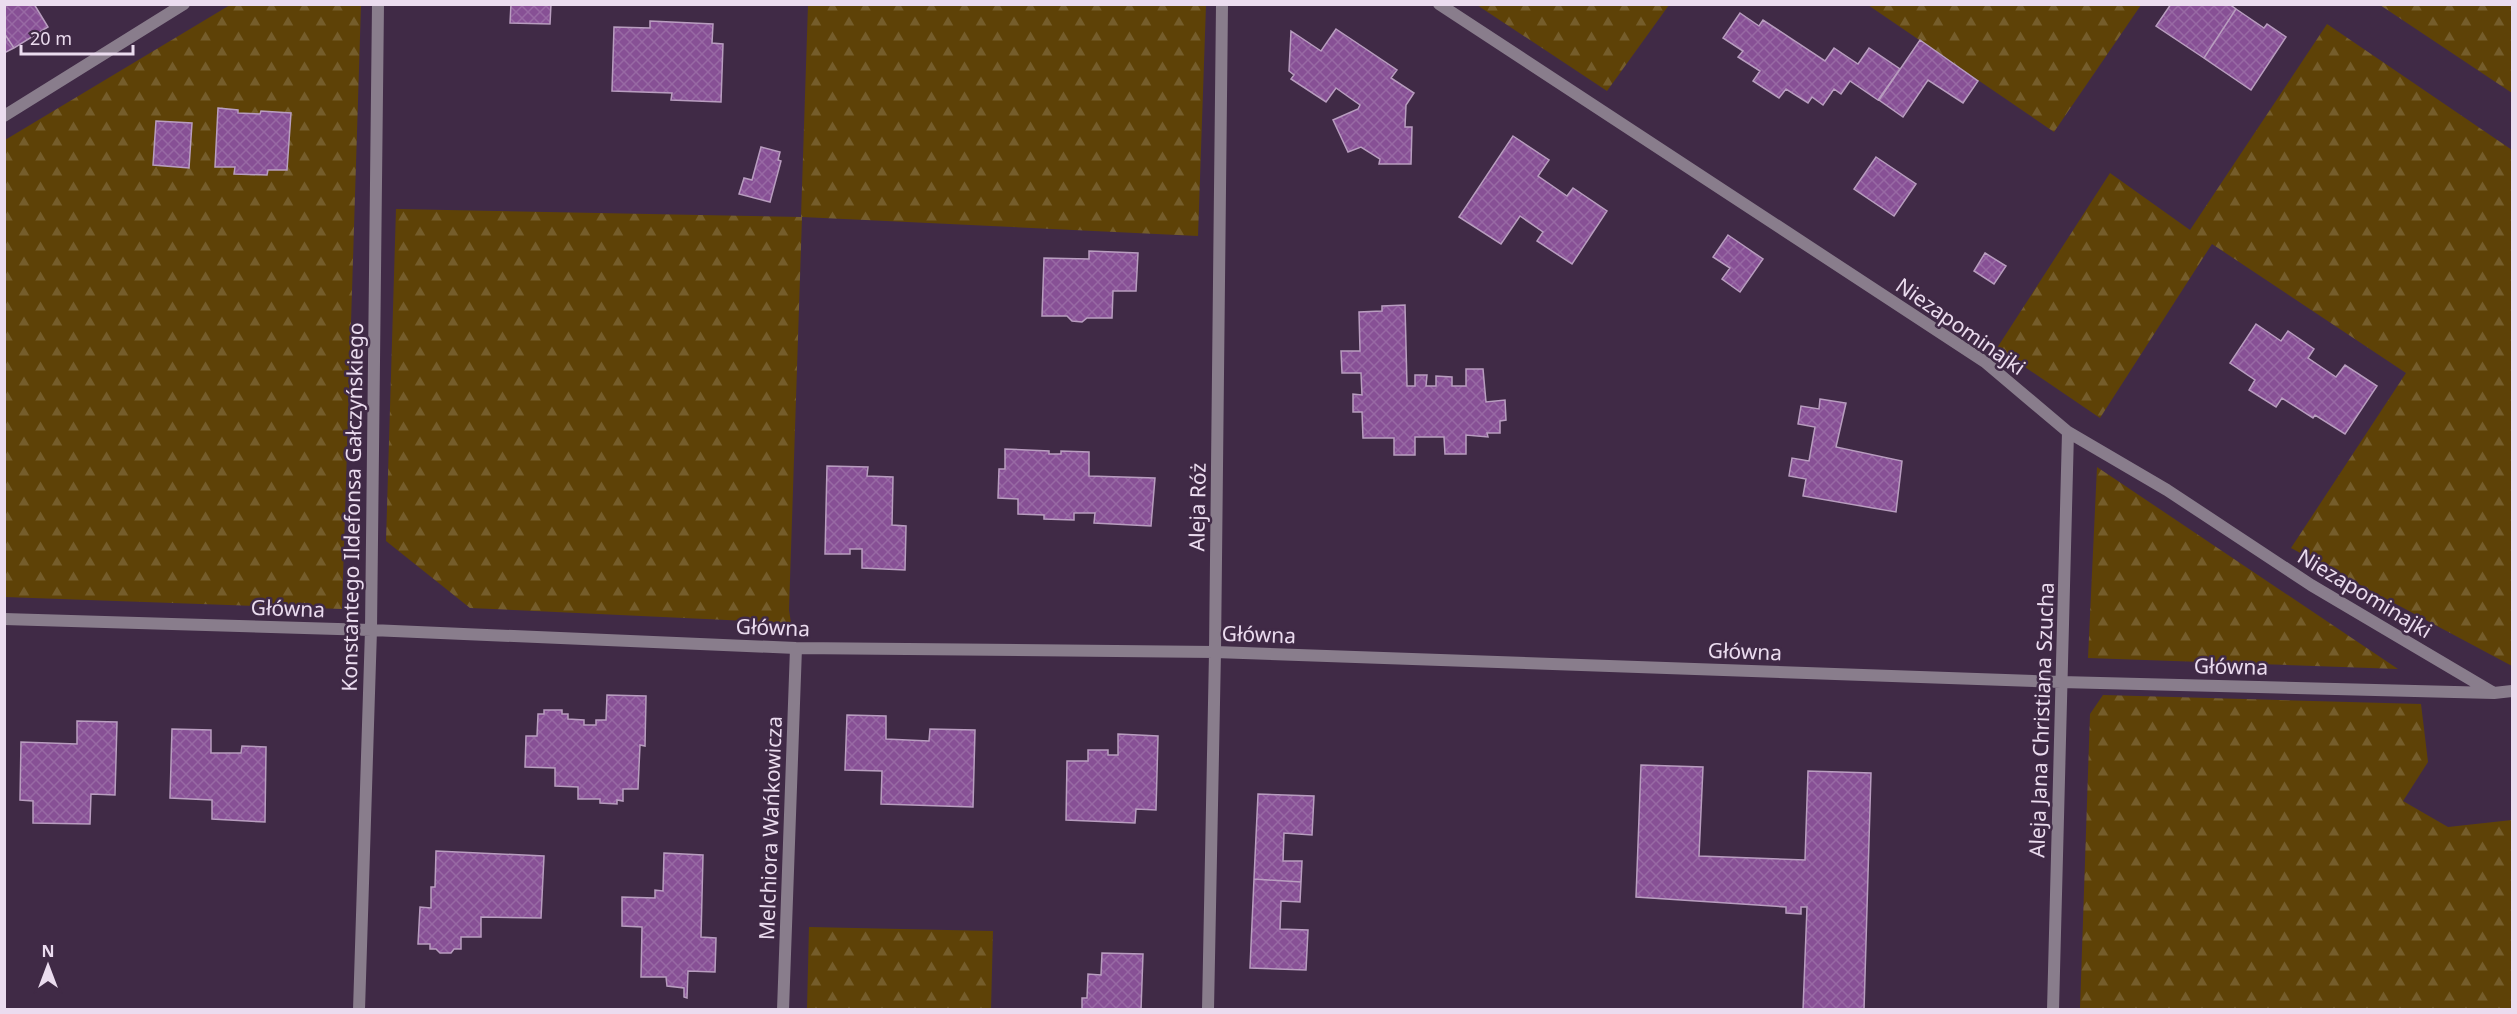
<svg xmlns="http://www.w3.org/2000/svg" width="2517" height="1014" viewBox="0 0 2517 1014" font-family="'Noto Sans',sans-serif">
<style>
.forest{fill:url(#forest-firs)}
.building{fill:url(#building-cross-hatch);stroke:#b89dbf;stroke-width:1.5}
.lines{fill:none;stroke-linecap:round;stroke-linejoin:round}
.street{stroke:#897d8c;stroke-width:12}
.labels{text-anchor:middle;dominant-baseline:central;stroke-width:5;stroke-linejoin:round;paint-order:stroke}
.street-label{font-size:21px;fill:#ebdcef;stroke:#402a46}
</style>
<defs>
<pattern id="forest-firs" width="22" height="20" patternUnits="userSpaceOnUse" patternTransform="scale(1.5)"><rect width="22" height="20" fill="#5e4207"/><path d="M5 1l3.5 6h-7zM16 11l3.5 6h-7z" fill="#755d2b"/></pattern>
<pattern id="building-cross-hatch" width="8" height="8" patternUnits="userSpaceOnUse" patternTransform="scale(1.5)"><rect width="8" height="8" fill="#875095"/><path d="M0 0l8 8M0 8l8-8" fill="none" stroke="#9869a4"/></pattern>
</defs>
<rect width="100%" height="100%" fill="#402a46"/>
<!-- forest -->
<path class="forest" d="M 230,5 L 361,5 L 342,609 L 5,597 L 5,140 Z
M 808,5 L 1206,5 L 1198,236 L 802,217 L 789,610 L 791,623 L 470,608 L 386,541 L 396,209 L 801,217 Z
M 1477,5 L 1669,5 L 1607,91 Z
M 1868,5 L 2141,5 L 2054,132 Z
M 2380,5 L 2512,5 L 2512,93 Z
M 2327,24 L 2512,150 L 2512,666 L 2291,548 L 2406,373 L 2212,244 L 2100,418 L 1997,348 L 2110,173 L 2190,230 Z
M 2097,467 L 2398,669 L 2088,658 Z
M 2103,695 L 2421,704 L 2428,762 L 2403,801 L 2448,827 L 2512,820 L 2512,1009 L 2080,1009 L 2090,714 Z
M 809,927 L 993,931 L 991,1009 L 807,1009 Z"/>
<!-- building -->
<path class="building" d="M 4,4 L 34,4 L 48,27 L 14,48 L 4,33 Z
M 511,4 L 551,4 L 550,24 L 510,23 Z
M 2171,4 L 2229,4 L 2236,9 L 2204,58 L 2156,26 Z
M 2236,9 L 2264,28 L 2267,24 L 2286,37 L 2251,90 L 2204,58 Z
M 1740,13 L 1759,26 L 1763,20 L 1825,61 L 1834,48 L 1858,64 L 1869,48 L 1900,69 L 1878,100 L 1850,81 L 1841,94 L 1834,89 L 1823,105 L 1812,97 L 1808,103 L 1786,89 L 1779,98 L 1753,81 L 1760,71 L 1738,57 L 1743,51 L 1723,38 Z
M 650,21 L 713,24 L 712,43 L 723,44 L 721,102 L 671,100 L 672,93 L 612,91 L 614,27 L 650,28 Z
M 1336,29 L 1397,70 L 1391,78 L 1414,93 L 1406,105 L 1405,127 L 1412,127 L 1411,164 L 1379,164 L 1380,159 L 1361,147 L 1348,152 L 1333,120 L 1358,109 L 1360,105 L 1336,88 L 1326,102 L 1291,79 L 1294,75 L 1289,71 L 1291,31 L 1321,51 Z
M 4,33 L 14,48 L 4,53 Z
M 1920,40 L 1978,81 L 1963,103 L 1928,80 L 1903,117 L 1879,100 Z
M 218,108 L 238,110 L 238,113 L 260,114 L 261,111 L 291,113 L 287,170 L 268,170 L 267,175 L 234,174 L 235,167 L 215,167 Z
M 156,121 L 192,123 L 189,168 L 153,165 Z
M 1513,136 L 1549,160 L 1538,176 L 1567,196 L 1573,188 L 1607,211 L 1572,264 L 1537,241 L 1543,232 L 1520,216 L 1501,244 L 1459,217 Z
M 761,147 L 780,152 L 778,160 L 781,161 L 770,202 L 739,194 L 744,178 L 752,180 Z
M 1876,157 L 1916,184 L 1894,216 L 1854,189 Z
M 1728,235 L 1763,259 L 1740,292 L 1722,279 L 1730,268 L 1713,257 Z
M 1089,251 L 1138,253 L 1136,291 L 1113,291 L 1112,318 L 1087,318 L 1082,322 L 1072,321 L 1067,316 L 1042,316 L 1044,258 L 1089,259 Z
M 1985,253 L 2006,266 L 1994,284 L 1974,271 Z
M 1405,305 L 1407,386 L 1415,386 L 1415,375 L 1427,375 L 1426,386 L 1436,386 L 1436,376 L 1452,377 L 1452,386 L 1466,386 L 1466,369 L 1483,369 L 1486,402 L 1505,400 L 1506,420 L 1500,421 L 1500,433 L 1487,433 L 1488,437 L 1466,435 L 1466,454 L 1445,454 L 1444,437 L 1415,437 L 1415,455 L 1394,455 L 1394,438 L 1363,438 L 1362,412 L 1353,412 L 1353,394 L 1362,395 L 1361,373 L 1342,373 L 1341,351 L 1360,351 L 1359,312 L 1382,311 L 1382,306 Z
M 2256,324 L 2281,341 L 2288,331 L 2314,349 L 2308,358 L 2336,377 L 2345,365 L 2377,386 L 2345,434 L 2315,415 L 2313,418 L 2282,398 L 2276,407 L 2249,390 L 2255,380 L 2230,363 Z
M 1820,399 L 1846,403 L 1836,447 L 1902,461 L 1896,512 L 1803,496 L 1806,479 L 1789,476 L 1792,458 L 1809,461 L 1815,427 L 1798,424 L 1801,406 L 1819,409 Z
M 1005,449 L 1049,451 L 1049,454 L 1061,454 L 1061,451 L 1089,452 L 1089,476 L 1155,478 L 1151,526 L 1094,523 L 1095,513 L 1074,513 L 1074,520 L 1044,519 L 1044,515 L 1018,514 L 1018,499 L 998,498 L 999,469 L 1005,469 Z
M 827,466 L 868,467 L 867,476 L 893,477 L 892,525 L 906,526 L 905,570 L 862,568 L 862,549 L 850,549 L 850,554 L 825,554 Z
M 607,695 L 646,696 L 645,746 L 640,745 L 638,789 L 623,789 L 623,801 L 617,800 L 617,804 L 600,803 L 600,799 L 578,799 L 578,787 L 555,786 L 555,768 L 525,767 L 526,736 L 537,736 L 538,714 L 544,714 L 544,710 L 562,710 L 562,714 L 568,714 L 568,719 L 584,720 L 584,725 L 596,725 L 596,720 L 606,720 Z
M 847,715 L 886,716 L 886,739 L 929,741 L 930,729 L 975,730 L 973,807 L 881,804 L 882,771 L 845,770 Z
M 77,721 L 117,722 L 115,795 L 91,794 L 90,824 L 33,823 L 33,801 L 20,800 L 21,742 L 77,744 Z
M 172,729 L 211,730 L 211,753 L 241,753 L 242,746 L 266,747 L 265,822 L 212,819 L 212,800 L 170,798 Z
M 1118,734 L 1158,736 L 1156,810 L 1136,809 L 1135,823 L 1066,820 L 1067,761 L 1088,761 L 1088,750 L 1108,750 L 1108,755 L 1118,755 Z
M 1641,765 L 1703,767 L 1699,856 L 1805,860 L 1808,771 L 1871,773 L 1864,1010 L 1803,1010 L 1807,907 L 1801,907 L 1801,914 L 1786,913 L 1786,907 L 1636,897 Z
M 1258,794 L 1314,796 L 1312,835 L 1284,833 L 1283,861 L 1302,861 L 1301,882 L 1254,879 Z
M 436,851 L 544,856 L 541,918 L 481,917 L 481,937 L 461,937 L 461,949 L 454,949 L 451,953 L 440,953 L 436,949 L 430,949 L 430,944 L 418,944 L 420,907 L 431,908 L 431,887 L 435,887 Z
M 664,853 L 703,855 L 701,937 L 716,938 L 715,972 L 688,971 L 687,998 L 684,997 L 684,988 L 667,986 L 666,977 L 641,977 L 642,927 L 622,926 L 622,897 L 655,898 L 655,890 L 663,891 Z
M 1254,879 L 1301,882 L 1300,902 L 1281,901 L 1280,929 L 1308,930 L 1306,970 L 1250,968 Z
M 1102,953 L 1143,954 L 1141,1010 L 1082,1010 L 1082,998 L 1087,998 L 1088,974 L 1101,975 Z"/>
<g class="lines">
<!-- street -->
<path class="street" d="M 1439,4 L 1985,362 L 2068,432 L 2167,490 L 2311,585 L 2492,692
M 4,116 L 184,4
M 4,619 L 371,630 L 796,648 L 1215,652 L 2061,682 L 2494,693 L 2512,691
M 359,1010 L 371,630 L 378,4
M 783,1010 L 796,648
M 1208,1010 L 1215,652 L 1222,4
M 2053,1010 L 2068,432"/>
</g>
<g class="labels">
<!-- street labels -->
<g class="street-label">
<text transform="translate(1961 326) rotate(35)">Niezapominajki</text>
<text transform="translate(352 507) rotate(-89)">Konstantego Ildefonsa Gałczyńskiego</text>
<text transform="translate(1197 507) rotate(-89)">Aleja Róż</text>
<text transform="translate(2365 593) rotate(31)">Niezapominajki</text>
<text transform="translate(288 608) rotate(2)">Główna</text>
<text transform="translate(773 627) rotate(2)">Główna</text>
<text transform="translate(1259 634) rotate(2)">Główna</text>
<text transform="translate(1745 651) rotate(2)">Główna</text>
<text transform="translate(2231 666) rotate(1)">Główna</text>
<text transform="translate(2041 720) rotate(-88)">Aleja Jana Christiana Szucha</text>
<text transform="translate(770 828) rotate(-88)">Melchiora Wańkowicza</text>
</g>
</g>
<!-- border -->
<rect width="2517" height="1014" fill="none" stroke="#ebdcef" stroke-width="12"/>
<!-- north arrow -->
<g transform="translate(48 966)" stroke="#402a46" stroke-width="4.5" paint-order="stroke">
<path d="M0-4.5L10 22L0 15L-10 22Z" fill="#ebdcef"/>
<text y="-9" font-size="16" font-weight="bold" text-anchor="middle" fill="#ebdcef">N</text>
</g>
<!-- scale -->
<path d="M21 45v9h112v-9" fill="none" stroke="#ebdcef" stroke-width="3"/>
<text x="30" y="45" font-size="18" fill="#ebdcef" stroke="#402a46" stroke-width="4.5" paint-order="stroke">20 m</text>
</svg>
